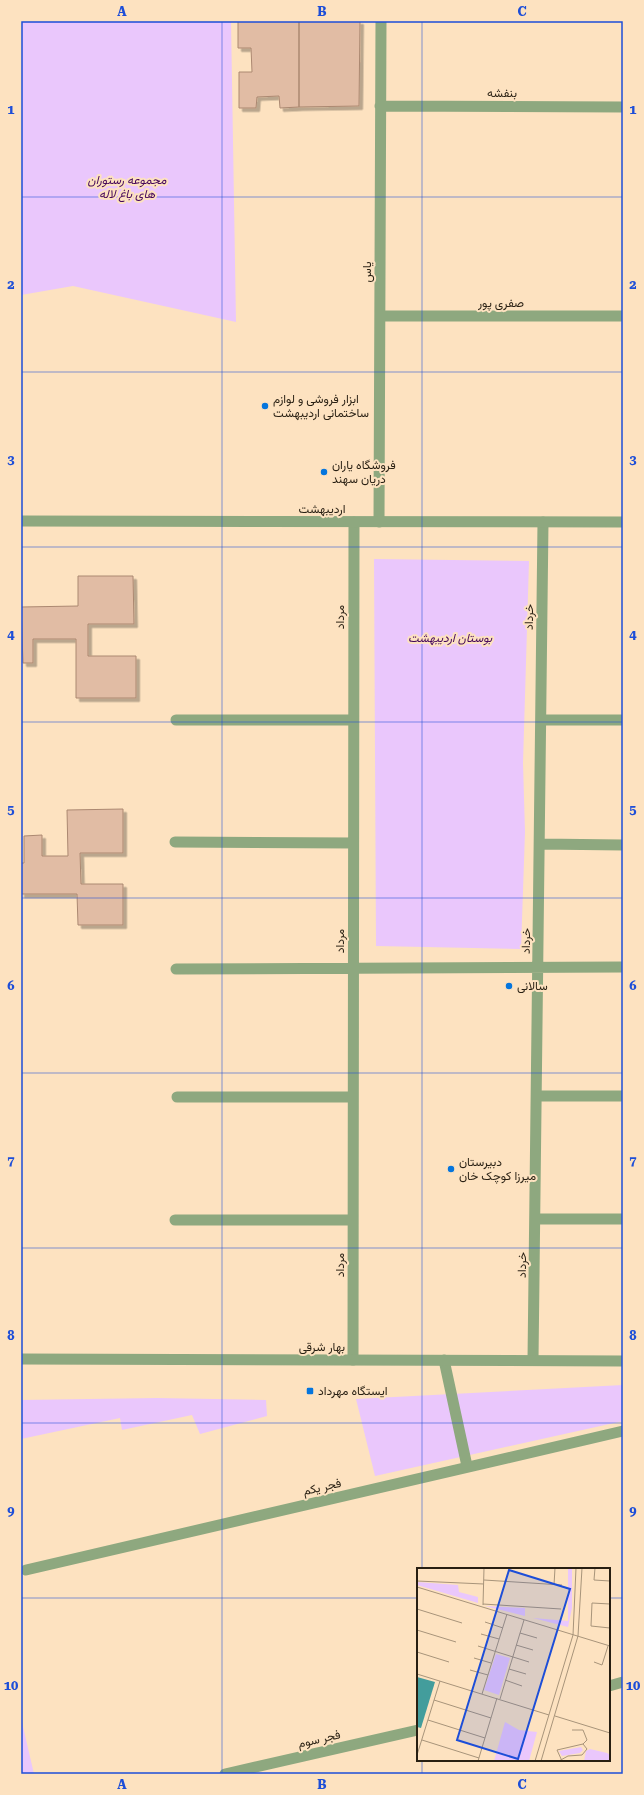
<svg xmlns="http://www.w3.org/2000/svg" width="644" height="1795" viewBox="0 0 644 1795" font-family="'Roboto Serif',Vazirmatn,serif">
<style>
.green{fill:#eac7fc}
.building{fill:#e1bca4;stroke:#ab8871;filter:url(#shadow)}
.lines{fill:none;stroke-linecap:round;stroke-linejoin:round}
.minor{stroke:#8ea87f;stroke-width:11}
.tertiary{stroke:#8ea87f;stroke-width:11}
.grid{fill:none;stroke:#1d4ed8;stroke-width:1;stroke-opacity:0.55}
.poi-dot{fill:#0575dd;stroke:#fde2c0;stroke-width:1.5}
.labels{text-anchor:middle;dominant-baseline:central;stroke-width:4;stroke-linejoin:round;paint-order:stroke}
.street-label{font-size:12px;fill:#281f12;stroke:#fde2c0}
.park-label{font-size:12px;font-style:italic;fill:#45075b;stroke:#fde2c0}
.poi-label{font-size:12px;fill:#281f12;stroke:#fde2c0;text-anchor:start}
.inset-road{fill:none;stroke:#a8947a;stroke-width:1}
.view{fill:#1d4ed8;fill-opacity:0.15;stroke:#1d4ed8;stroke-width:2}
.inset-edge{fill:none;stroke:#281f12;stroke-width:2}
.neatline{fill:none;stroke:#1d4ed8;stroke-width:1.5}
.grid-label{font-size:13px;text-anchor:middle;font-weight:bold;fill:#1d4ed8}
</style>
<defs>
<filter id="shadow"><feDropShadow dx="3.5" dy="3.5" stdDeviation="0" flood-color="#0004"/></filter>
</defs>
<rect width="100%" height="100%" fill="#fde2c0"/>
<!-- green -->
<path class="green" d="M 21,21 L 231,21 L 236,322 L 73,286 L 21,295 Z
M 374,559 L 529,561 L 523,763 L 525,832 L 521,949 L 376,946 Z
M 623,1385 L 623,1421 L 375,1476 L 356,1399 Z
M 157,1398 L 266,1400 L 267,1416 L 200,1434 L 192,1415 L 122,1430 L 120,1418 L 21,1439 L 21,1400 Z
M 21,1718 L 34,1774 L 21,1774 Z"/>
<!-- building -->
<path class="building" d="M 238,21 L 299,21 L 299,107 L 280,108 L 279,96 L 257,97 L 256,108 L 239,108 L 239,72 L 252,72 L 251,48 L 238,48 Z
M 299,21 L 360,21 L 359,106 L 299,107 Z
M 78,576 L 133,576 L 134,624 L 88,624 L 88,656 L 136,656 L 136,698 L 76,698 L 76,639 L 33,639 L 33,663 L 23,663 L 21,607 L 78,606 Z
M 123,809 L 123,853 L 80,853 L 81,884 L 123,884 L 123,925 L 78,925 L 77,894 L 21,894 L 21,863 L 24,863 L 24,836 L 42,835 L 42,856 L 68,856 L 67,810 Z"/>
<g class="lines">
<!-- minor -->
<path class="minor" d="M 380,106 L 623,107
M 380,316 L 623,316
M 379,522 L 381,21
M 176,720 L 353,720
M 541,720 L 623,720
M 175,842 L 353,843
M 540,844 L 623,845
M 176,969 L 623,967
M 537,1096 L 623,1096
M 177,1097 L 353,1097
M 535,1219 L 623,1219
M 175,1220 L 353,1220
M 353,1360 L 354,522
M 444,1360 L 467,1466
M 533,1360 L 543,522
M 26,1570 L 623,1431
M 609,1686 L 623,1682
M 225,1774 L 418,1730"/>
<!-- tertiary -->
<path class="tertiary" d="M 21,521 L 623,522
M 21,1359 L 623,1361"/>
</g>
<!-- grid -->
<path class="grid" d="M 222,21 L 222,1774M 422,21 L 422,1569M 21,197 L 623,197M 21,372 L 623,372M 21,547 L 623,547M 21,722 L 623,722M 21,898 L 623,898M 21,1073 L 623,1073M 21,1248 L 623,1248M 21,1423 L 623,1423M 21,1598 L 418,1598M 609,1598 L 623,1598M 422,1760 L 422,1774"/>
<!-- markers -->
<g class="poi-dot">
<circle cx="265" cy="406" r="4"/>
<circle cx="324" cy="472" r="4"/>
<circle cx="509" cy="986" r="4"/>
<circle cx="451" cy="1169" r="4"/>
<rect x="306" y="1387" width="8" height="8" rx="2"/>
</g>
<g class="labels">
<!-- street labels -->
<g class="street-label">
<text x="502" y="93">بنفشه</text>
<text transform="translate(367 272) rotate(-90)">یاس</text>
<text x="501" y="303">صفری پور</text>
<text x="322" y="509">اردیبهشت</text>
<text transform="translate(340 617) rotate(-90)">مرداد</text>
<text transform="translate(529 617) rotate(-89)">خرداد</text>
<text transform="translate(340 941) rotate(-90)">مرداد</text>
<text transform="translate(526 941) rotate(-89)">خرداد</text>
<text transform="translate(340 1265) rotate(-90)">مرداد</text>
<text transform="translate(522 1265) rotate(-89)">خرداد</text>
<text x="322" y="1347">بهار شرقی</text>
<text transform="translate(322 1487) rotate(-13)">فجر یکم</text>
<text transform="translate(319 1739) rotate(-13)">فجر سوم</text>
</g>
<!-- park labels -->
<g class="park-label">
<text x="127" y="180">مجموعه رستوران<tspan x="127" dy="14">های باغ لاله</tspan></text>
<text x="450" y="638">بوستان اردیبهشت</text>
</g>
<!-- poi labels -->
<g class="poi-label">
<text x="273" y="399">ابزار فروشی و لوازم<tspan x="273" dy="14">ساختمانی اردیبهشت</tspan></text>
<text x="332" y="465">فروشگاه یاران<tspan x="332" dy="14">دریان سهند</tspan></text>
<text x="517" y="986">سالانی</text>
<text x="459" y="1162">دبیرستان<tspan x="459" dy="14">میرزا کوچک خان</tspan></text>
<text x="318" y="1391">ایستگاه مهرداد</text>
</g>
</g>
<!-- overview -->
<g transform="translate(417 1568)">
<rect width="193" height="193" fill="#fde2c0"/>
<path d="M 151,0 L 155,0 L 155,40 L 151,59 L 116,50 L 151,53 ZM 0,14 L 41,17 L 42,24 L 61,29 L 61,35 L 0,17 ZM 68,38 L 108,40 L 108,48 ZM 79,86 L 93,90 L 82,127 L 67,122 ZM 88,154 L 102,162 L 120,164 L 112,193 L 77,193 ZM 164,179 L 166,182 L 163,185 L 145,188 L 142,183 ZM 173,181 L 190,185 L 193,187 L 193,193 L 167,193 L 169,183 Z" fill="#eac7fc"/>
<path d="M 0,109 L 18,114 L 4,160 L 0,159 Z" fill="#439d9c"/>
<path class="inset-road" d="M 178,0 L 177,12 L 193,13M 67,12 L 145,17M 0,13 L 67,16M 137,17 L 138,0M 0,19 L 193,78M 66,36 L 144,41M 193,36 L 175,35 L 174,58 L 193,60M 66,37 L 67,0M 0,41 L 45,55M 68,54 L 86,60M 0,62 L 39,74M 103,65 L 120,70M 64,66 L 82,71M 99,77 L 116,82M 61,78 L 112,94M 0,84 L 32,94M 57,90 L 74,95M 177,94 L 185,97 L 191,78M 92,101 L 109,106M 53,102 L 71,107M 0,106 L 132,147M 88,112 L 105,118M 65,126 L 90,46M 83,131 L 107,52M 17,132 L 74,150M 138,148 L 193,165M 11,152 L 68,170M 5,172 L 62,190M 0,187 L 23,113M 61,193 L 80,130M 118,193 L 156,67 L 159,0M 124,193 L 161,68 L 165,0M 142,193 L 151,188 L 165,187 L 170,181 L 166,176M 145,193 L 140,182 L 166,176 L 170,172 L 166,162 L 155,162"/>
<path class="view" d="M 92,2 L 153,21 L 101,191 L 40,172 Z"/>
<rect width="193" height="193" class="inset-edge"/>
</g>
<!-- border -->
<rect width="644" height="1795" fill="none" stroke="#fde2c0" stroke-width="44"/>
<rect x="22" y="22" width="600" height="1751" class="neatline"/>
<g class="grid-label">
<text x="122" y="16">A</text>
<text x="322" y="16">B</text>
<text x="522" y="16">C</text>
<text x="11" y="114">1</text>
<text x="633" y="114">1</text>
<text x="11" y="289">2</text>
<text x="633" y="289">2</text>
<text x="11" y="464">3</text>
<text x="633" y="464">3</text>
<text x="11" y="639">4</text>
<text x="633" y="639">4</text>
<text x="11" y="814">5</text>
<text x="633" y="814">5</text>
<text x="11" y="990">6</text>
<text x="633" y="990">6</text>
<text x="11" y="1165">7</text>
<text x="633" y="1165">7</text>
<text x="11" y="1340">8</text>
<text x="633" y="1340">8</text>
<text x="11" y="1515">9</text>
<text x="633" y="1515">9</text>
<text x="11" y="1690">10</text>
<text x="633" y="1690">10</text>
<text x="122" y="1789">A</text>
<text x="322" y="1789">B</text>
<text x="522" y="1789">C</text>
</g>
</svg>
